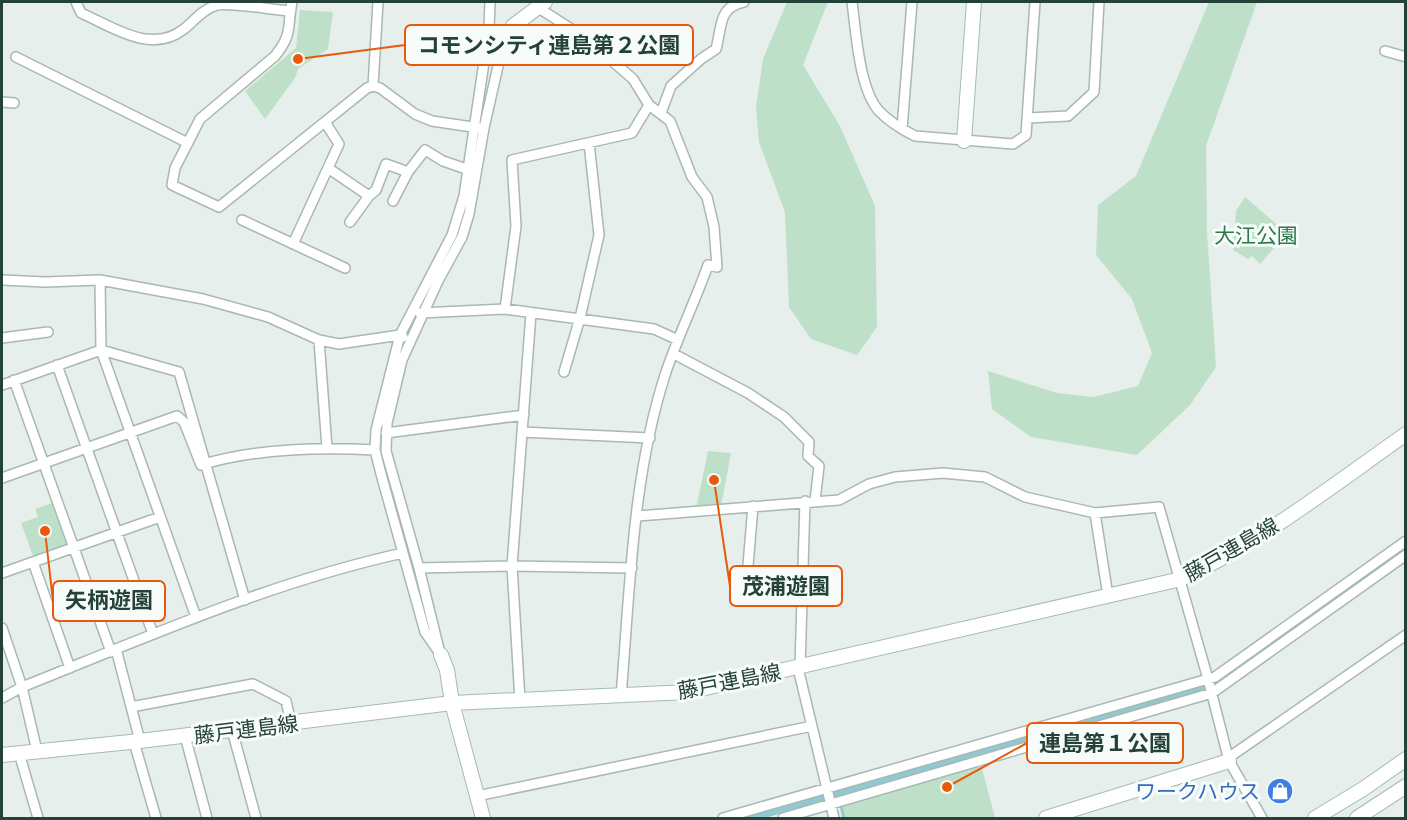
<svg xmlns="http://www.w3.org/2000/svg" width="1407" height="820" viewBox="0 0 1407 820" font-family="Quicksand,'Noto Sans JP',sans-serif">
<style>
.green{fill:#bfe0c8}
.water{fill:#8ec9d4}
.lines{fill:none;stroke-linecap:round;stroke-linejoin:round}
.stream{stroke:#8ec9d4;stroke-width:3}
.street-casing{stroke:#a8b8b2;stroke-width:12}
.secondary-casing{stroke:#a4bbb3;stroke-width:16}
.street{stroke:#fff;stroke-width:9}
.secondary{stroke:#fff;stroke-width:14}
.labels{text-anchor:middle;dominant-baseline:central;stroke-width:6;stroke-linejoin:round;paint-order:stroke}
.park-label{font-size:21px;fill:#2d7a4b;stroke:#f7fbf9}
.street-label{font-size:21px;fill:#24423a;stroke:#f7fbf9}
.shop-label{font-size:21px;fill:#366cbe;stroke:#f7fbf9;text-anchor:end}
.leader{fill:none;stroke:#e8590c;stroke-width:2}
.callout-dot{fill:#e8590c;stroke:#f7fbf9;stroke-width:2}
.callout{fill:#f7fbf9;stroke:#e8590c;stroke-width:2}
.callout-label{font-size:22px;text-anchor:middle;font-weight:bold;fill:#24423a}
</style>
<rect width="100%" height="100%" fill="#e6efeb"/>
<!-- green -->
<path class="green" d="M 787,2 L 828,2 L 803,65 L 840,126 L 875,206 L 877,327 L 857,355 L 811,339 L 789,307 L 785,212 L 759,142 L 756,107 L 763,59 Z
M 1209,2 L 1257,2 L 1206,146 L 1207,232 L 1216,367 L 1190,405 L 1137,455 L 1031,437 L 992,409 L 988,371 L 1057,393 L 1094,397 L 1138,386 L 1152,353 L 1132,299 L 1096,255 L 1098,205 L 1136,176 Z
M 300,10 L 333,12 L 328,49 L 298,69 L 295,78 L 265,119 L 245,91 L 296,48 Z
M 1245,197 L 1287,233 L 1260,264 L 1252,256 L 1248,259 L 1233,250 L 1236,211 Z
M 708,451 L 731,453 L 721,506 L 696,509 Z
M 55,502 L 68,539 L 67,545 L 33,556 L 21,523 L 38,517 L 35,509 Z
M 977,766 L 982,768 L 995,818 L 846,818 L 842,806 Z"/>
<!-- water -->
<path class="water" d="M 1405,545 L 1405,551 L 1217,687 L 765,818 L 741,818 L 1215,681 Z"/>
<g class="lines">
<!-- stream -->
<path class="stream" d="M 840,802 L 844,818"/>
<defs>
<path id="street" d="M 76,2 L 81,13 C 113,27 151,55 184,29 C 194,21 203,9 217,5 C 230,2 274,10 290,11
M 292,2 C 287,27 293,34 275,56 L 200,119 L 175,168 L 172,185 L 219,207 L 367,88 L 373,86 L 380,88 L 415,114 L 432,121 L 479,128
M 852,2 C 856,31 859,91 880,112 C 890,122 903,130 915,136 L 1013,144 L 1026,135 L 1035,2
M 537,7 L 587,39 L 633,79 L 649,105
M 1385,51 L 1406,57
M 16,57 L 188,143
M 373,86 L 378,2
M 2,102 L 14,103
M 661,113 L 671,86 L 701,59 L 716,49 C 722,27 718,7 744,2
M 1027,118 L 1068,116 L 1094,92 L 1099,2
M 902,129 L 912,2
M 328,168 L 369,196
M 393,201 L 408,172 L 425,150 L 443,161 L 472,171
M 242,220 L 345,268
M 350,222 L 369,196 L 376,190 L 386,164 L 408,172
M 293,244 L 339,144 L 325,122
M 2,280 L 45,282 L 100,280 L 203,299 L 268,317 L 319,340 L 339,344 L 400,335 L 403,337
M 100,280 L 101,350 L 196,617
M 505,309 L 516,226 L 512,160 L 632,133 L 649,105 L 670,121 L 692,177 L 707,197 L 714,227 L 717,267 L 708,265 C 695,302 677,338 665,375 C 632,478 630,590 621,696
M 420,313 L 505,309 L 654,329 L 678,340
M 2,338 L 48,332
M 319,340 L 327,448
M 674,354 L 748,393 L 784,417 L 809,442 L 808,456 L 819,466 L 815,501
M 57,365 L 153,634
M 564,372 L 580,318 L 599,235 L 589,143
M 14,380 L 111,652
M 2,385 L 101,350 L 179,372 L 245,600
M 522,432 L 650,438
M 386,433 L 524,415
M 2,478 L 177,416 L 184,422 L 201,465 C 256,448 318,447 375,450
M 1095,513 L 1108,596
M 638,516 L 839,500 L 869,484 L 895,477 L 943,473 L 985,477 L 1025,497 L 1095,513 L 1159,507 L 1208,679 L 1229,761 L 1262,818
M 33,562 L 70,668
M 419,568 L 512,566 L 632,568
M 2,573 L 160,517
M 745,601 L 753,506
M 2,628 L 22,687 L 37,751
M 116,649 L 140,741
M 439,649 L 419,568 L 386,451 L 387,423 L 402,360 L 438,281 L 462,237 L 469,214 L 484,128 L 503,44 L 488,35
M 441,655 L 425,632 L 381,474 L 375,450 L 376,430 L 400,335 L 452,235 L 464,196 L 489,29 L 490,2
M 800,667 L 805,501
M 798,668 L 834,818
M 2,698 L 22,687 C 147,637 271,582 403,553
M 520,701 L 512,566 L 531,313
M 131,707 L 253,684 L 286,701 L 291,723
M 232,730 L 256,818
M 185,736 L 207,818
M 134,742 L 156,818
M 19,753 L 38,818
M 1228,758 L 1406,635
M 477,796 L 812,726
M 723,818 L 1215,677 L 1406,541
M 783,818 L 1212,693 L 1406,555"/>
<path id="secondary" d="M 503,44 L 513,26 L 545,2
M 964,141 L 974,2
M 441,655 L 447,670 L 452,703 L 483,818
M 2,755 L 140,741 L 452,703 L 688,692 L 1181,579 C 1261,542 1333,485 1406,434
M 1046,818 L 1229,761
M 1315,818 L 1363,789 L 1406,759
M 1357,818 L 1406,786"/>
</defs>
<!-- street casing -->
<use href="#street" class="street-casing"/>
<!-- secondary casing -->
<use href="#secondary" class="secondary-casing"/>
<!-- street -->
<use href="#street" class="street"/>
<!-- secondary -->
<use href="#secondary" class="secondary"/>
</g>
<!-- icons -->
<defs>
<symbol id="shop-disc" viewBox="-11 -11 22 22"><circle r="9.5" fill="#3f7fe0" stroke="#f7fbf9"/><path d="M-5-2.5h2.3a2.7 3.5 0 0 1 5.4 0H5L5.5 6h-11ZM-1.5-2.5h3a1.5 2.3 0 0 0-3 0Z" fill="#fff"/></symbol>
</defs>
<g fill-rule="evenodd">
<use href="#shop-disc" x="1265" y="776" width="30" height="30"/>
</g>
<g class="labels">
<!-- park labels -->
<g class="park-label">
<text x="1256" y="235">大江公園</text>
</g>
<!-- street labels -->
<g class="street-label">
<text transform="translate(1231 549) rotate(-30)">藤戸連島線</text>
<text transform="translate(729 681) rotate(-11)">藤戸連島線</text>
<text transform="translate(246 729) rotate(-7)">藤戸連島線</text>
</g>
<!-- shop labels -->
<g class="shop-label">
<text x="1260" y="791">ワークハウス</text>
</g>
</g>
<!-- callouts -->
<path class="leader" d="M298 59L405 45M714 480L730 586M45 531L53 601M947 787L1027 743"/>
<g class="callout-dot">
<circle cx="298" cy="59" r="6"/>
<circle cx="714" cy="480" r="6"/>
<circle cx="45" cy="531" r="6"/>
<circle cx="947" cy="787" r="6"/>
</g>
<g class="callout">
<rect x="405" y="25" width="288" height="40" rx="6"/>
<rect x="730" y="566" width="112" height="40" rx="6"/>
<rect x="53" y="581" width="112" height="40" rx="6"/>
<rect x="1027" y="723" width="156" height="40" rx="6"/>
</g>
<g class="callout-label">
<text x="549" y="53">コモンシティ連島第２公園</text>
<text x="786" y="594">茂浦遊園</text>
<text x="109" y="608">矢柄遊園</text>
<text x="1105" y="751">連島第１公園</text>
</g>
<!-- border -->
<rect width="1407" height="820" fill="none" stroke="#24423a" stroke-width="6"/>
</svg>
